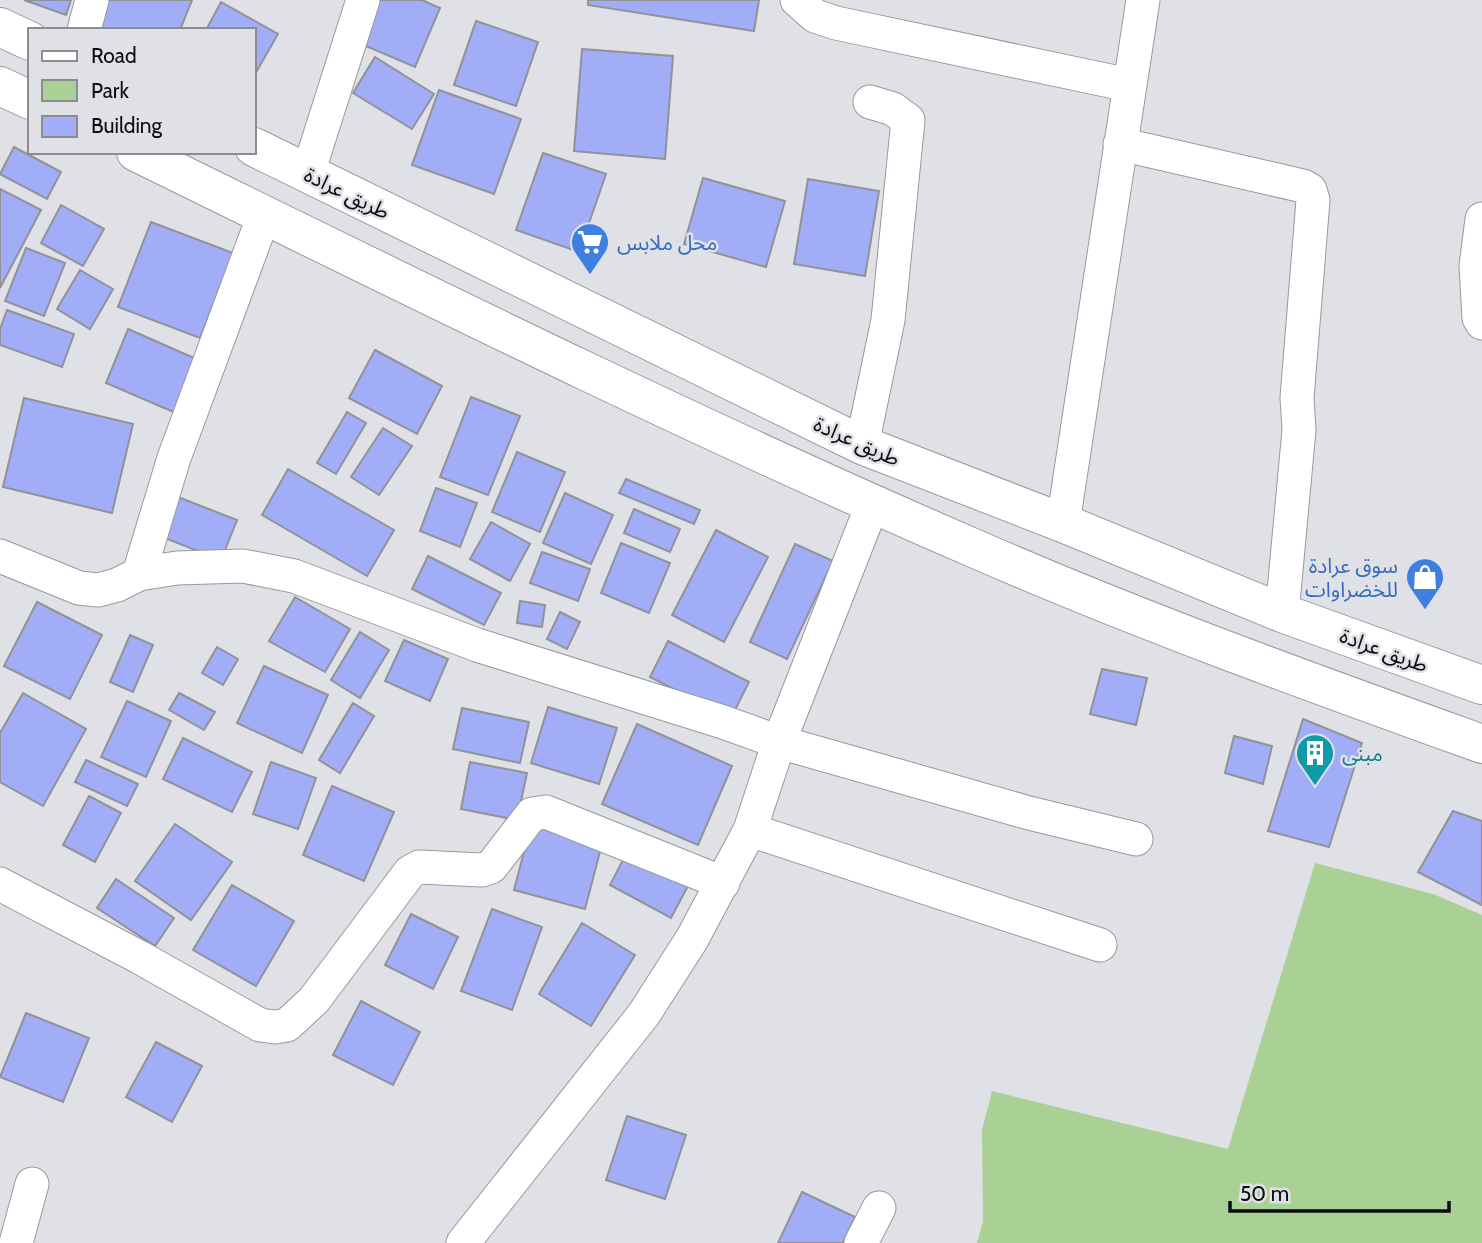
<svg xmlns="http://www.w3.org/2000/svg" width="1482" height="1243" viewBox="0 0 1482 1243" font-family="Cabin,'Noto Sans Arabic',sans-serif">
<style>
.green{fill:#a9d095}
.building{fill:#a1aef7;stroke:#919297;stroke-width:2}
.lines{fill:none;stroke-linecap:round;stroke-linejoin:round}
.street-casing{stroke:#98999e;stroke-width:35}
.primary-casing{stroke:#98999e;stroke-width:40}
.street{stroke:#fff;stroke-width:33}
.primary{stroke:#fff;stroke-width:38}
.labels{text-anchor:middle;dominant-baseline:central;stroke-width:5;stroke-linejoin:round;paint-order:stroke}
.street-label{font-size:21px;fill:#0c0d0e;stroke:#e0e1e7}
.shop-label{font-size:21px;fill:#366cbe;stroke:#e0e1e7;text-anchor:start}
.culture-label{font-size:21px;fill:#0d838f;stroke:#e0e1e7;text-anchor:start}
</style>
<rect width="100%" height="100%" fill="#e0e1e7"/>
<!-- green -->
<path class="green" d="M 1315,863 L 1433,894 L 1482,915 L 1482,1243 L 977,1243 L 983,1221 L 982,1130 L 992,1091 L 1228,1149 Z"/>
<!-- building -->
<path class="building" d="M 24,0 L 71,0 L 66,15 Z
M 105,0 L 192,0 L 180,30 L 98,30 Z
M 371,0 L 422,0 L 440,8 L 415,67 L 354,41 Z
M 588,0 L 759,0 L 754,31 L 588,5 Z
M 221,2 L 278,34 L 254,76 L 254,30 L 206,30 Z
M 476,21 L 538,42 L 516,106 L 454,85 Z
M 582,49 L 673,56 L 665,159 L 574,151 Z
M 375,57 L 434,94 L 412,129 L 353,93 Z
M 439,90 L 521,119 L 494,194 L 412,165 Z
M 14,147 L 61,172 L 47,199 L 0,174 Z
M 543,153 L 606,174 L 579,252 L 516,230 Z
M 703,178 L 785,201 L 766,267 L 684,244 Z
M 808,179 L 879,191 L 865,276 L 794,264 Z
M 0,189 L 41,210 L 0,288 Z
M 61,205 L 104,229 L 83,266 L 41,243 Z
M 151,222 L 233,253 L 200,338 L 118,307 Z
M 26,248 L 65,263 L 44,316 L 5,301 Z
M 80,270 L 113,289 L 90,329 L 57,309 Z
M 7,310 L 74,334 L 62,367 L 0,345 L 0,329 Z
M 128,329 L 201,361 L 178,414 L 106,383 Z
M 375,350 L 442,386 L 417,434 L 349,398 Z
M 471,397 L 520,416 L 488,495 L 440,477 Z
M 24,398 L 133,424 L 112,513 L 3,487 Z
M 347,412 L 366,423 L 336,474 L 317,463 Z
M 383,428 L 412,446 L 379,495 L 351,477 Z
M 517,452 L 565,472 L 540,532 L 492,512 Z
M 288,469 L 394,530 L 367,576 L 262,515 Z
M 626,479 L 700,510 L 694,524 L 619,493 Z
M 436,488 L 477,503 L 460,547 L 420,531 Z
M 565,493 L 613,515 L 591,564 L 543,543 Z
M 178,497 L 237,520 L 221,560 L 162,537 Z
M 634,509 L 680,529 L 670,552 L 624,533 Z
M 491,522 L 530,544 L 510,581 L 470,559 Z
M 716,530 L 768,557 L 724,642 L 672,615 Z
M 621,543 L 670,563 L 649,613 L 601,593 Z
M 795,544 L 833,561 L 787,659 L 750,642 Z
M 542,552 L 590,569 L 578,601 L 530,583 Z
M 428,556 L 501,593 L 484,625 L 412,589 Z
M 295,597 L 350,629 L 325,672 L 269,641 Z
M 520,601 L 545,605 L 542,627 L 517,623 Z
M 37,602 L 102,635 L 70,699 L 4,666 Z
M 560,612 L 580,622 L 567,649 L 547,639 Z
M 360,632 L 389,650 L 360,698 L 331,680 Z
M 130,635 L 153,645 L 133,692 L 110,682 Z
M 404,640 L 448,659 L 430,701 L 385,681 Z
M 668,641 L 749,682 L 731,718 L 650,677 Z
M 217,647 L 238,659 L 223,685 L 202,673 Z
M 264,666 L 328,695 L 302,753 L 237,723 Z
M 1102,669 L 1147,678 L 1136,725 L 1090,714 Z
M 23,693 L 86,729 L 43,806 L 0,782 L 0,733 Z
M 179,693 L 215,712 L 204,730 L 169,710 Z
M 127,701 L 171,721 L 146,777 L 101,757 Z
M 353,703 L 374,716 L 340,773 L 319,760 Z
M 548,707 L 617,728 L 599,784 L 531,763 Z
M 462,708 L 529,722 L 520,763 L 453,749 Z
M 1303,719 L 1362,743 L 1329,847 L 1268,831 Z
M 637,724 L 732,766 L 698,845 L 602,804 Z
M 1234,736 L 1272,746 L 1263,784 L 1225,773 Z
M 183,738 L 252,772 L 232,812 L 163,779 Z
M 86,760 L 138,784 L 127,806 L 75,782 Z
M 271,762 L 316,778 L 298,829 L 253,814 Z
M 470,762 L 527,773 L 517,820 L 461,809 Z
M 332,786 L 394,812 L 364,881 L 303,855 Z
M 89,796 L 121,813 L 95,862 L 63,845 Z
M 1453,811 L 1482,821 L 1482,905 L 1418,872 Z
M 175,824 L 232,862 L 191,920 L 135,881 Z
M 531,825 L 602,844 L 585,909 L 514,890 Z
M 626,854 L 688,886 L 671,918 L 610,885 Z
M 116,879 L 174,918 L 155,946 L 97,908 Z
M 232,885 L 294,921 L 256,986 L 193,950 Z
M 492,909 L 542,927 L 512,1010 L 461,991 Z
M 411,914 L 458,937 L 433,989 L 385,965 Z
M 582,923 L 635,955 L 591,1026 L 539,994 Z
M 361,1001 L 420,1032 L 393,1085 L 333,1055 Z
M 26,1013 L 89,1038 L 63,1102 L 0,1077 Z
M 156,1042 L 202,1066 L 172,1122 L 126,1097 Z
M 627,1116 L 686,1135 L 665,1199 L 606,1180 Z
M 802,1192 L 855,1217 L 843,1243 L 778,1243 Z"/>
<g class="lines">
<defs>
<path id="street" d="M 797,0 L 815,16 L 836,23 L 1129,85
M 84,30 L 92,0
M 1120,144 L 1303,186 L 1310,190 L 1313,200 L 1297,398 L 1299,430 L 1282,613
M 308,173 L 363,0
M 1482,219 L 1476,266 L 1479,318 L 1482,323
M 862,445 L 888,320 L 908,120 L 893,109 L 870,102
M 1063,523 L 1143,0
M 0,556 L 79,588 L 98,590 L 117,585 L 139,574 L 177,568 L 243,566 L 294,576 L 477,645 L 723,722 L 779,742 L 1029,813 L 1136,839
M 139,574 L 174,458 L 264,215
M 750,830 L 1100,945
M 0,884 L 139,957 L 260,1025 L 275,1027 L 287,1025 L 314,1000 L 410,872 L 419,867 L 482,870 L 491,867 L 532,814 L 546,812 L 723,883
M 16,1243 L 32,1184
M 463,1243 L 644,1014 L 692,939 L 750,830 L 779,742 L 873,503
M 861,1243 L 879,1208"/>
<path id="primary" d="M 0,27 L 30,41
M 0,86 L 30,100
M 254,147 L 862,445 L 1063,523 L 1282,613 L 1482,685
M 136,152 C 415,289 693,427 978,550 C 1143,622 1313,683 1482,744"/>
</defs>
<!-- street casing -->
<use href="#street" class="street-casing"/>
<!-- primary casing -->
<use href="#primary" class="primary-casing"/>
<!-- street -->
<use href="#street" class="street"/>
<!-- primary -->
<use href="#primary" class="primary"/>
</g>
<!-- icons -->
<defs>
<symbol id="supermarket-pin" viewBox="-11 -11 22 30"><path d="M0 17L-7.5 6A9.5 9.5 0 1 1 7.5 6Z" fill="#3f7fe0" stroke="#e0e1e7"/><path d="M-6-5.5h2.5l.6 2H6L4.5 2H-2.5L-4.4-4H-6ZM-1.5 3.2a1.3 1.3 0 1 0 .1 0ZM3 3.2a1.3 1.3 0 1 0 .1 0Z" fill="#fff"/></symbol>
<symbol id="shop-pin" viewBox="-11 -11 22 30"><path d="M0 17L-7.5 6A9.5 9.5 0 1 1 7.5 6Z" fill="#3f7fe0" stroke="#e0e1e7"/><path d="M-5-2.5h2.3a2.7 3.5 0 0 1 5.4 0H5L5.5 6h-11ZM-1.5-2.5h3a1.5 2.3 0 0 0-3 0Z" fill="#fff"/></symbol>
<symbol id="building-pin" viewBox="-11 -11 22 30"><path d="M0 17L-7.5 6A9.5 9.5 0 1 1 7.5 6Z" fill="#0f9aa8" stroke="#e0e1e7"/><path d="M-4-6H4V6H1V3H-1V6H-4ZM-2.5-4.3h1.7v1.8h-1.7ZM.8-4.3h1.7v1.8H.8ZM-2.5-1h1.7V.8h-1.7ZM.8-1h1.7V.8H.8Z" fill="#fff"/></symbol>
</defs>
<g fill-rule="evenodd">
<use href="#supermarket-pin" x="568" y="220" width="44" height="60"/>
<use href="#shop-pin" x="1403" y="555" width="44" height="60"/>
<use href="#building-pin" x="1293" y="731" width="44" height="60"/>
</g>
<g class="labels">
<!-- street labels -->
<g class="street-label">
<text transform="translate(347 193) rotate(26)">طريق عرادة</text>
<text transform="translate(857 441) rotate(24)">طريق عرادة</text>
<text transform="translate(1384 650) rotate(20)">طريق عرادة</text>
</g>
<!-- shop labels -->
<g class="shop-label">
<text x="617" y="242">محل ملابس</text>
<text x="1398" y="565" text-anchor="end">سوق عرادة<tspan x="1398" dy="24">للخضراوات</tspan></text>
</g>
<!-- culture labels -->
<g class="culture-label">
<text x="1342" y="753">مبنى</text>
</g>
</g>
<!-- legend -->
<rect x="28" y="28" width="228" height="126" fill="#e0e1e7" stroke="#8b8c90" stroke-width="2"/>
<rect x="42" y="51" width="35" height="10" fill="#ffffff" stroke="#8b8c90" stroke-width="2"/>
<text x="91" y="63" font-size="21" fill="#0c0d0e">Road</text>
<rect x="42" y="80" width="35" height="21" fill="#a9d095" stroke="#8b8c90" stroke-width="2"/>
<text x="91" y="98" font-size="21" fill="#0c0d0e">Park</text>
<rect x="42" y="116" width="35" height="21" fill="#a1aef7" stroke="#8b8c90" stroke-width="2"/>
<text x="91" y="133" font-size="21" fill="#0c0d0e">Building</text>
<!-- scale -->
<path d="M1230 1201v10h219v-10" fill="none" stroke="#0c0d0e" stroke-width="3.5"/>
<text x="1240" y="1201" font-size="21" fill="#0c0d0e" stroke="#e0e1e7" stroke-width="5" paint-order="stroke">50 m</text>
</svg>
